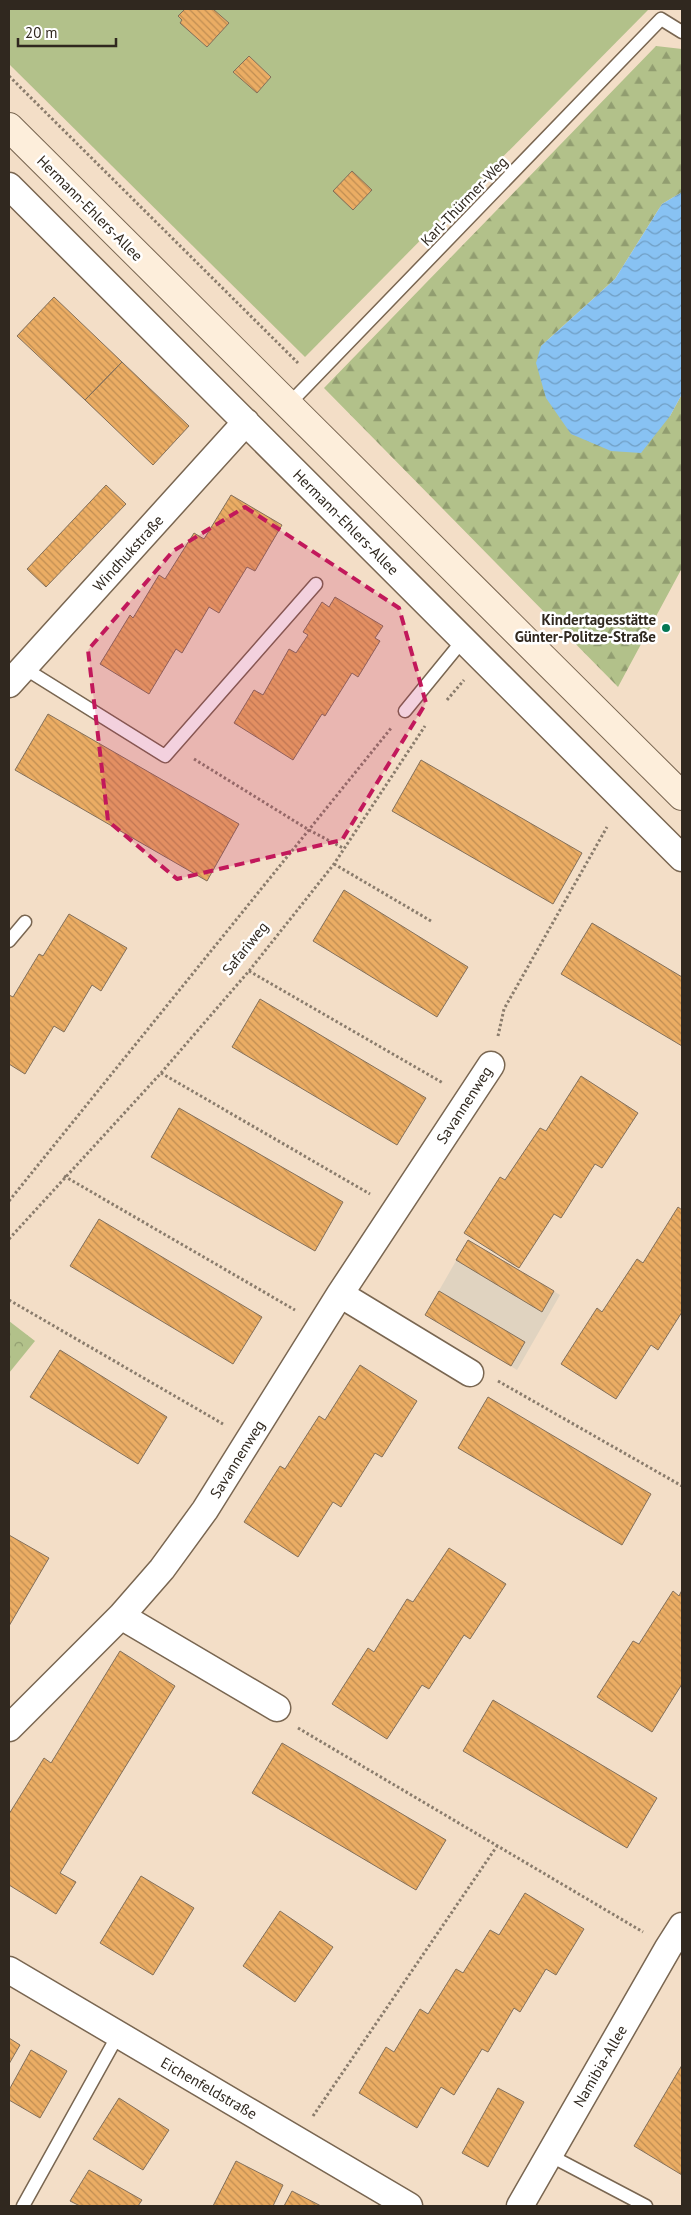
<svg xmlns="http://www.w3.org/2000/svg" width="691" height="2215" viewBox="0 0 691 2215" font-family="'PT Sans',sans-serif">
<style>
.industrial{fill:#e0d3c0}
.forest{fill:url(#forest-firs)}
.park{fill:url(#park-crowns)}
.garden{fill:#b2c18a}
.water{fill:url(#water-waves)}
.building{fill:url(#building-back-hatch);stroke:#83705b}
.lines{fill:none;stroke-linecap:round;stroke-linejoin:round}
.lane-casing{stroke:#796651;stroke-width:15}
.street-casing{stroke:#796651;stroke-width:29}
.secondary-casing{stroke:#796651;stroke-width:30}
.path{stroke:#8a7c6c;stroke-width:3;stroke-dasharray:2.5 2.5;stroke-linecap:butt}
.lane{stroke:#fff;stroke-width:12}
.street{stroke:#fff;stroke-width:26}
.secondary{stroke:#fdeedb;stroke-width:28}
.marked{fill:#c2185b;fill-opacity:0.2;stroke:#c2185b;stroke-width:4;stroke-dasharray:10 6;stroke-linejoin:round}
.poi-dot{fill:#047753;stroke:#fff;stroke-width:2}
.labels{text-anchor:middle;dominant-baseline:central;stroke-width:5;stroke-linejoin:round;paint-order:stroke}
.street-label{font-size:15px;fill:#30281f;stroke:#fff}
.poi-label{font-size:15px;font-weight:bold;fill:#30281f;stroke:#fff;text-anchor:end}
</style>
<defs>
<pattern id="forest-firs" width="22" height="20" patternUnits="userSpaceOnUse" patternTransform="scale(1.25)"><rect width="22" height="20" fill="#b2c18a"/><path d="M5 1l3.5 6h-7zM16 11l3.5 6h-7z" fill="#919d70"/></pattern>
<pattern id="park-crowns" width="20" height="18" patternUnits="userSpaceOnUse" patternTransform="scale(1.25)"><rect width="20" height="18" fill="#b2c18a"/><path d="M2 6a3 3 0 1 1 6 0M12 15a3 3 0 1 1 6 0" fill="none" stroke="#919d70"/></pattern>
<pattern id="water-waves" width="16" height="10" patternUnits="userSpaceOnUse" patternTransform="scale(1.25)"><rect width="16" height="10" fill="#88c2f3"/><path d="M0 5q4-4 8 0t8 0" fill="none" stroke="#709ec4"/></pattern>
<pattern id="building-back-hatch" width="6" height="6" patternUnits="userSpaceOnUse" patternTransform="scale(1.25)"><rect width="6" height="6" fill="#ebad64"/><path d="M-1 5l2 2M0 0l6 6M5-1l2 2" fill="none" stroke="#bf8d52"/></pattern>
</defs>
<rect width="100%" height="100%" fill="#f3dec7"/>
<!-- industrial -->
<path class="industrial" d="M 468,1240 L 560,1295 L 517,1370 L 425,1315 Z"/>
<!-- forest -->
<path class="forest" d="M 656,46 L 682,49 L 682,192 L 662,204 L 615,279 L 541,346 L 670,416 L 682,394 L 682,568 L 618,687 L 324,388 Z"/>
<!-- park -->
<path class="park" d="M 9,1321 L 35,1341 L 9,1373 Z"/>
<!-- garden -->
<path class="garden" d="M 9,9 L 649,9 L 305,357 L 9,64 Z"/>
<!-- water -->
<path class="water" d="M 682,192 L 682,394 L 670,416 L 641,453 L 611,451 L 571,434 L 546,398 L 536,363 L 541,346 L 615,279 L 662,204 Z"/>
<!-- building -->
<path class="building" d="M 185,9 L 213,9 L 229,23 L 207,47 L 180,23 L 182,20 L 178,16 Z
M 249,56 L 271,77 L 257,93 L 233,72 Z
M 352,171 L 372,190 L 353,210 L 333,191 Z
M 54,297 L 122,362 L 85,400 L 17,336 Z
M 122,362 L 189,426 L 153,465 L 85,400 Z
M 106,485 L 126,504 L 46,587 L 27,569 Z
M 231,495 L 282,525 L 255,571 L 247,567 L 219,613 L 209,607 L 182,653 L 176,649 L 149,694 L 100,664 L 130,615 L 133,618 L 159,575 L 165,579 L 194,533 L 204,539 Z
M 335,597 L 383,626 L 375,638 L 380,641 L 358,677 L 352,673 L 325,716 L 322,714 L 293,760 L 234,723 L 254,690 L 263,695 L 289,649 L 296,653 L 308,635 L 303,632 L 322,602 L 329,607 Z
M 48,714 L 239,824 L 207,881 L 15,770 Z
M 421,760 L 582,853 L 553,904 L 392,811 Z
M 344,890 L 468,967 L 437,1017 L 313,941 Z
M 69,914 L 127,948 L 101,991 L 92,985 L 64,1032 L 54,1026 L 25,1074 L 9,1064 L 9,995 L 13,997 L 39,954 L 43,956 Z
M 592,923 L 682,977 L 682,1046 L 561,974 Z
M 260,999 L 426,1098 L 397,1145 L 232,1047 Z
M 581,1076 L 638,1113 L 602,1168 L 595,1164 L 561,1218 L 554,1214 L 519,1268 L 464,1233 L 500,1177 L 505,1180 L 540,1128 L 546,1131 Z
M 179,1108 L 343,1202 L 315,1251 L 151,1157 Z
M 678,1207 L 682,1210 L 682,1312 L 658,1350 L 651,1345 L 616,1399 L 561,1364 L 597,1308 L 602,1312 L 637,1259 L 643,1263 Z
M 99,1219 L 262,1317 L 233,1364 L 70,1266 Z
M 468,1240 L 554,1291 L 542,1312 L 456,1260 Z
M 439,1291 L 525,1342 L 511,1366 L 425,1315 Z
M 60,1350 L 167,1417 L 138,1464 L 30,1397 Z
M 360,1365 L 417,1401 L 382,1457 L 375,1453 L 341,1507 L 333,1502 L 298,1557 L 244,1522 L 280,1466 L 285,1469 L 319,1416 L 325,1420 Z
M 488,1397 L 651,1494 L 622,1545 L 458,1448 Z
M 9,1535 L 49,1558 L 9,1626 Z
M 449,1548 L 506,1584 L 470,1639 L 464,1635 L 429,1689 L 422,1685 L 387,1739 L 332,1704 L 368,1648 L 374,1652 L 407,1599 L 413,1602 Z
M 682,1590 L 682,1684 L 652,1732 L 597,1697 L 633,1641 L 639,1644 L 673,1591 L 679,1596 Z
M 120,1651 L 175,1686 L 60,1873 L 76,1882 L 56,1914 L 9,1885 L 9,1814 L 44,1758 L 51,1763 Z
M 493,1700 L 657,1798 L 627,1848 L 463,1751 Z
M 282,1743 L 446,1840 L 416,1890 L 252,1793 Z
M 141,1876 L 194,1908 L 153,1975 L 100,1943 Z
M 525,1893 L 584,1929 L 556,1975 L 546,1969 L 520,2012 L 514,2008 L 488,2052 L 482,2049 L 454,2095 L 441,2087 L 417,2128 L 359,2093 L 386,2047 L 394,2052 L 420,2009 L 428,2014 L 456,1969 L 463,1973 L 490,1930 L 499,1935 Z
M 280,1911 L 333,1947 L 295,2002 L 243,1966 Z
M 9,2038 L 20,2045 L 9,2064 Z
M 31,2050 L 67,2071 L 40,2118 L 9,2100 L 9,2090 Z
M 682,2065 L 682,2175 L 634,2146 Z
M 498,2088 L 524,2102 L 488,2167 L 462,2153 Z
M 119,2098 L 169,2130 L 143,2170 L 93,2139 Z
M 236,2161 L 283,2185 L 273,2206 L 213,2206 Z
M 89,2170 L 142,2200 L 138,2206 L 80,2206 L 70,2201 Z
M 292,2191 L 321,2206 L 284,2206 Z"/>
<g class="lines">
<defs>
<path id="lane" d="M 289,404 L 661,19 L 682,32
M 24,668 L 165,756 L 316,584
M 405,711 L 463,640
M 9,941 L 25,922
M 549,2155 L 646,2206
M 23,2206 L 118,2035"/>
<path id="street" d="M 9,186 L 682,858
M 9,684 L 246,422
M 340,1294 L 470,1373
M 121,1616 L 277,1708
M 9,1728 L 121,1616 L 162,1569 L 205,1510 L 340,1294 L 491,1065
M 9,1970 L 409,2206
M 520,2206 L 668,1948 L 682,1926"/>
<path id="secondary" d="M 9,127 L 682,796"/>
</defs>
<!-- lane casing -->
<use href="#lane" class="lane-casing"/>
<!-- street casing -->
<use href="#street" class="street-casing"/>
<!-- secondary casing -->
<use href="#secondary" class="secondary-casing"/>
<!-- path -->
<path class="path" d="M 9,76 L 298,363
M 447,700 L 464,680
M 194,759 L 309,830 L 343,848
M 334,864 L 431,921
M 249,971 L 443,1083
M 498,1036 L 504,1009 L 607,827
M 161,1073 L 370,1194
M 64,1176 L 295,1310
M 9,1201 L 392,727
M 9,1239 L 161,1073 L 249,971 L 334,864 L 425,726
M 9,1300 L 223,1424
M 498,1381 L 682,1486
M 298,1728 L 643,1932
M 313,2116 L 497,1846"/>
<!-- lane -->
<use href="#lane" class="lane"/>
<!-- street -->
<use href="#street" class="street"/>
<!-- secondary -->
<use href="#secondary" class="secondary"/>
</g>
<!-- marked area -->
<path class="marked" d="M 245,507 L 399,608 L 426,703 L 342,840 L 177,879 L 108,821 L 88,650 L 173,551 Z"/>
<!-- markers -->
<circle class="poi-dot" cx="666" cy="628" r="5"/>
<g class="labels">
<!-- street labels -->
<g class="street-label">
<text transform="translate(464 201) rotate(-46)">Karl-Thürmer-Weg</text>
<text transform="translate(90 208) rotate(45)">Hermann-Ehlers-Allee</text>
<text transform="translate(346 522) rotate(45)">Hermann-Ehlers-Allee</text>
<text transform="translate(128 553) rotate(-48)">Windhukstraße</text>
<text transform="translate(245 948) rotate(-51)">Safariweg</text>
<text transform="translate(464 1105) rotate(-57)">Savannenweg</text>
<text transform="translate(237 1459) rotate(-58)">Savannenweg</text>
<text transform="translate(600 2066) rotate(-60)">Namibia-Allee</text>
<text transform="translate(209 2088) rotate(30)">Eichenfeldstraße</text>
</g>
<!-- poi labels -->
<g class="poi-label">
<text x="656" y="619">Kindertagesstätte<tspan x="656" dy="17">Günter-Politze-Straße</tspan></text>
</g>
</g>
<!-- border -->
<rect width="691" height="2215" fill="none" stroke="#30281f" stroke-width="20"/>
<!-- scale -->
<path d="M18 38v8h98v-8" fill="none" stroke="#30281f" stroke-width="2.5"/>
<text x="25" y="38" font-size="15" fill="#30281f" stroke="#ffffff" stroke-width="4" paint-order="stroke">20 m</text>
</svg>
